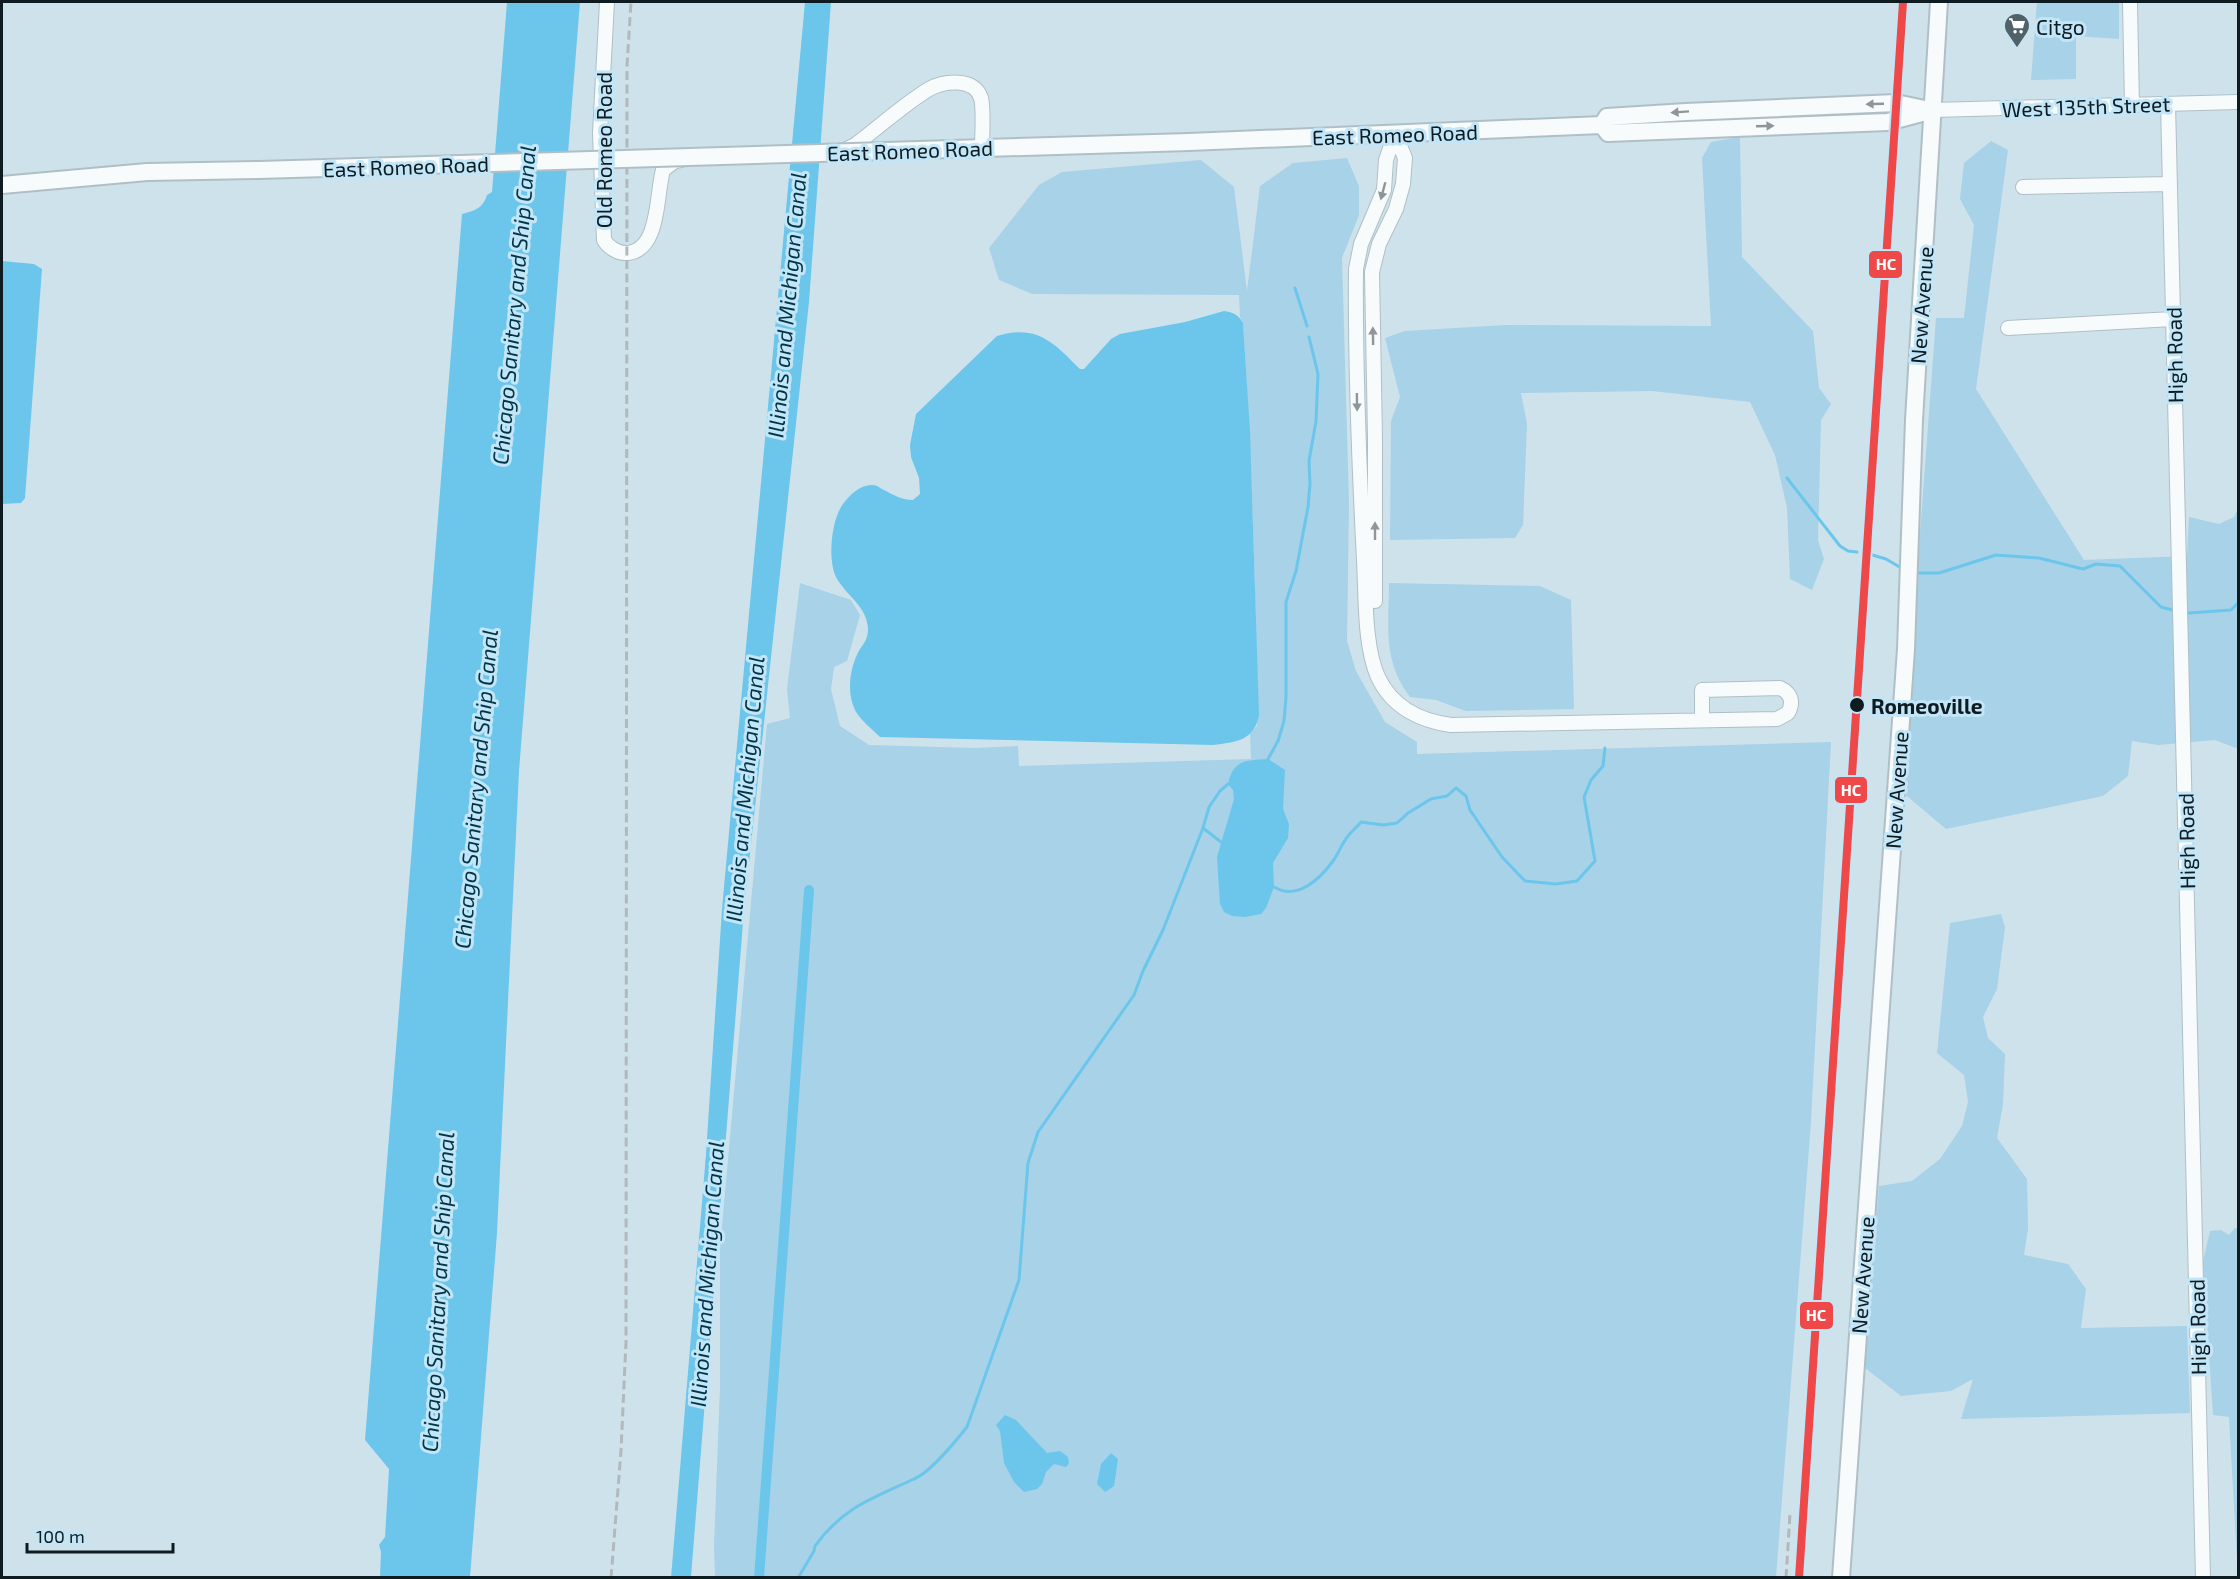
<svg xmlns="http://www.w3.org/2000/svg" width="2240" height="1579" viewBox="0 0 2240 1579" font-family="'Exo 2',sans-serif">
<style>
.green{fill:#a7d2e7}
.water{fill:#6cc6eb}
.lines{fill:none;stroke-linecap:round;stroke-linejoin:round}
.stream{stroke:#6cc6eb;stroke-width:3}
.canal{stroke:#6cc6eb;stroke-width:10}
.minor-casing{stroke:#b0bfc6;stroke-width:16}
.major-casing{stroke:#b0bfc6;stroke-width:20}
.minor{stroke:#f8fbfc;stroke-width:14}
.major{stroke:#f8fbfc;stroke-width:16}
.rail{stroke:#b3b8bb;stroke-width:3;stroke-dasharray:9 4.5;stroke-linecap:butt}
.major-bridge-casing{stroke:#b0bfc6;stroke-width:20;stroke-linecap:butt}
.major-bridge{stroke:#f8fbfc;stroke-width:16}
.rail-1-casing{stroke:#c2e6f7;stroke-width:12}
.rail-1{stroke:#ee4848;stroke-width:8}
.oneway{fill:#8f9699}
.stop-dot{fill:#0e1b21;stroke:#c2e6f7;stroke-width:2}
.labels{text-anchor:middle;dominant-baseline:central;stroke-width:6;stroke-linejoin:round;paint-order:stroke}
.poi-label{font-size:21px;fill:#0e1b21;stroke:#c2e6f7;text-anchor:start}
.street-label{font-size:21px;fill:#0e1b21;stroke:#c2e6f7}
.stop-label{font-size:21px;font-weight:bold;fill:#0e1b21;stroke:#c2e6f7;text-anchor:start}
.water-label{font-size:22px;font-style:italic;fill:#003447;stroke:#c2e6f7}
.line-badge{stroke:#c2e6f7;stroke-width:2}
.badge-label{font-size:16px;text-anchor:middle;font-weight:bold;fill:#fff}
</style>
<rect width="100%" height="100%" fill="#cee2eb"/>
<!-- green -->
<path class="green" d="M 2037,2 L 2119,2 L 2119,39 L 2076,36 L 2076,79 L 2031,80 Z
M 1740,137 L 1742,257 L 1813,331 L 1819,388 L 1831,404 L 1821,420 L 1818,540 L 1824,559 L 1812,590 L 1790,579 L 1787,508 L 1775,455 L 1750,402 L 1652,391 L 1521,393 L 1527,424 L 1523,525 L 1515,538 L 1390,540 L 1391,421 L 1400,397 L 1385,338 L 1405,331 L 1506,325 L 1711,326 L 1702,158 L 1711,142 Z
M 1991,141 L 2008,150 L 1976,389 L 2084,560 L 2187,556 L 2189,517 L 2219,524 L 2234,517 L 2238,509 L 2238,749 L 2215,740 L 2158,745 L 2132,741 L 2128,776 L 2103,796 L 1946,829 L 1901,791 L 1936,318 L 1964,318 L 1974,225 L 1960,199 L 1964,163 Z
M 1347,158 L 1359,186 L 1359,215 L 1342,258 L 1349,503 L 1347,641 L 1356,671 L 1385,722 L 1417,742 L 1417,754 L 1831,742 L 1811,1122 L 1776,1577 L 715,1578 L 714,1546 L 720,1387 L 720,1249 L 767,724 L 790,718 L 787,689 L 800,583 L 851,600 L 860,615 L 847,661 L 834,667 L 831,689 L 840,726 L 869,745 L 975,748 L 1018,746 L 1019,766 L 1251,759 L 1250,733 L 1257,726 C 1256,591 1252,457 1243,323 L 1240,317 L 1239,295 L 1032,294 L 999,280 L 989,248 L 1039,185 L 1062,172 L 1201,160 L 1234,187 L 1247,291 L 1260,186 L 1293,163 Z
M 1389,583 L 1540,586 L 1571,600 L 1574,709 L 1466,711 L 1436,700 L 1410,697 C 1382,659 1389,627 1389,583 Z
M 2001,914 L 2005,927 L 1997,989 L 1983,1017 L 1988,1038 L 2005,1054 L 2003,1104 L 1997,1138 L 2027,1179 L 2028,1229 L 2024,1255 L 2068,1264 L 2086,1289 L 2081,1328 L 2187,1326 L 2190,1413 L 1961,1419 L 1973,1379 L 1951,1391 L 1901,1396 L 1865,1368 L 1879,1186 L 1912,1181 L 1940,1159 L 1962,1126 L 1968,1102 L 1964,1075 L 1937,1053 L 1950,923 Z
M 2235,1228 L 2238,1228 L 2238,1578 L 2229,1417 L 2213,1415 L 2203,1261 L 2210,1231 L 2221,1230 L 2229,1235 Z"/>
<!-- water -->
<path class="water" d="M 507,2 L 580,2 L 519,771 L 497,1233 L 470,1577 L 380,1577 L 381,1552 L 379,1545 L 385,1537 L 389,1469 L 365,1440 L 462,214 C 475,211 483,208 487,195 L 492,192 Z
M 805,2 L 831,2 L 809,302 L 744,910 L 691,1577 L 671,1578 L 706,1154 L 722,909 Z
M 2,261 L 34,264 L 42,269 L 25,498 L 21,503 L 2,504 Z
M 1224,311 C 1233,312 1239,315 1243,323 L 1250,431 L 1259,715 C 1254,741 1236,742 1213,745 L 880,737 C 872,729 860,720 855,710 C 846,692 850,666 860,649 C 865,642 868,638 868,628 C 866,606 848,597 837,579 C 827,562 831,520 843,504 C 850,495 859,485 872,485 C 878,485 879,488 884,490 C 893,495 903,500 913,500 L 920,494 L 919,478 L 911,457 L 910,445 L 916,414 L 997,336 C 1037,324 1053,342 1080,369 L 1084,369 L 1111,339 L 1120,334 L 1185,322 Z
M 1268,759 L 1285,770 L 1283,809 L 1289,824 L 1288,838 L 1273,863 L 1274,887 L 1266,908 L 1261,914 L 1245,917 L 1232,916 L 1224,912 L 1220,904 L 1217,857 L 1234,799 L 1233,790 L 1228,784 C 1233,760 1246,760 1268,759 Z
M 1005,1415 L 1016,1420 L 1047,1453 L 1060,1451 L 1068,1457 L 1069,1463 L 1066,1467 L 1054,1464 L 1046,1472 L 1042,1484 L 1037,1489 L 1024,1492 L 1014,1482 L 1004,1463 L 1000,1431 L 996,1425 Z
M 1111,1453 L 1118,1459 L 1114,1486 L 1105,1492 L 1097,1484 L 1101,1464 Z"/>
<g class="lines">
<!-- stream -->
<path class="stream" d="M 1295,288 L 1307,326
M 1787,478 L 1840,546 L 1848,551 L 1857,552
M 1869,554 L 1886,559 L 1903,569
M 1917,573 L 1939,573 L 1996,555 L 2039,558 L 2083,569 L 2096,564 L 2120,566 L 2161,607 L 2173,610 L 2176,613
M 2189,613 L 2231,610 L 2238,603
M 1268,759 L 1278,741 L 1284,721 L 1286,697 L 1286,602 L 1296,571 L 1308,507 L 1310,484 L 1309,461 L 1316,421 L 1318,374 L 1309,337
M 1203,828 L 1221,842
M 1274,887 C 1297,901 1320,879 1333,861 C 1339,853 1342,843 1348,836 C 1352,831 1357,827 1361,822 L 1383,825 L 1397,823 L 1408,813 L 1431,799 L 1447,796 L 1456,788 L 1466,796 L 1470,810 L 1502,857 L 1525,881 L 1556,884 L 1577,881 L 1595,861 L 1584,797 L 1591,780 L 1603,766 L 1605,748
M 798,1578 L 814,1551 L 815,1546 C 843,1507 873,1498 914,1479 C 931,1472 955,1442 967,1427 L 1019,1280 L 1028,1163 L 1038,1132 L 1134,995 L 1143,971 L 1163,930 L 1203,828 L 1209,807 L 1220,791 L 1228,784"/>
<!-- canal -->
<path class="canal" d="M 759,1578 L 809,890"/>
<defs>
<path id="minor" d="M 607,2 L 600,133 L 604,240 C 608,247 618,254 628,253 C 660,249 656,195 663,170 L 675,161 L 681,160
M 2130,2 L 2132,106
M 2168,104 L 2203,1578
M 1933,110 L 2238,102
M 1395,134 L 1386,160 L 1384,190 L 1361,244 L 1356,269 C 1355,366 1359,463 1364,560 C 1366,595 1364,646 1378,677 C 1392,707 1420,721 1451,725 L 1777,719 L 1788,713 C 1794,702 1791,693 1780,688 L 1702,690 L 1702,719
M 843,151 L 855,145 C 879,127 903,105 929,89 C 944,81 974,77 981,98 C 984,108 982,136 982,148
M 2023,187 L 2170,184
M 2008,328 L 2173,319
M 1375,601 L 1375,438 L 1372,272 L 1379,244 L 1396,209 L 1403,184 L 1405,158 L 1395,134"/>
<path id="major" d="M 1602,125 L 1608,133 L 1888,122 L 1933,110
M 1602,125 L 1607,117 L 1686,112 L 1896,103 L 1929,110
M 885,151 L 1189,142 L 1602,125
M 2,185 L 147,172 L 259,170
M 1841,1578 L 1906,649 L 1914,420 L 1939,2"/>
</defs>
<!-- minor casing -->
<use href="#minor" class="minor-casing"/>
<!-- major casing -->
<use href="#major" class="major-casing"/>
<!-- minor -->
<use href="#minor" class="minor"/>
<!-- major -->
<use href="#major" class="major"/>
<!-- rail -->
<path class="rail" d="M 611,1578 L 621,1451 L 626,1342 L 627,66 L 631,2
M 1786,1578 L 1790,1514"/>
<defs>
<path id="major-bridge" d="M 259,170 L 885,151"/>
</defs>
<!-- major-bridge casing -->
<use href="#major-bridge" class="major-bridge-casing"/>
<!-- major-bridge -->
<use href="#major-bridge" class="major-bridge"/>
<defs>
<path id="rail-1" d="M 1799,1578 L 1903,2"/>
</defs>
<!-- rail-1 casing -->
<use href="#rail-1" class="rail-1-casing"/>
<!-- rail-1 -->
<use href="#rail-1" class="rail-1"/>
</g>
<!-- one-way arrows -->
<defs><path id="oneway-solid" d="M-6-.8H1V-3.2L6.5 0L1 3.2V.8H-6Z" transform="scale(1.5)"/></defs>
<g class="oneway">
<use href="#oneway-solid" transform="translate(1875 104) rotate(178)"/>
<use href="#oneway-solid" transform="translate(1680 112) rotate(176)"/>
<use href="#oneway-solid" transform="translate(1765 126) rotate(-2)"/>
<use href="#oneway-solid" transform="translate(1383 191) rotate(105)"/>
<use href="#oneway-solid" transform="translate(1373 336) rotate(-91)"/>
<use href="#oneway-solid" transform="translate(1357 402) rotate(89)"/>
<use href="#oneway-solid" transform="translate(1375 531) rotate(-90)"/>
</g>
<!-- icons -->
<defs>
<symbol id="supermarket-pin" viewBox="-11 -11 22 30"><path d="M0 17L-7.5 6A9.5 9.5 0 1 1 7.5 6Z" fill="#516168" stroke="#c2e6f7"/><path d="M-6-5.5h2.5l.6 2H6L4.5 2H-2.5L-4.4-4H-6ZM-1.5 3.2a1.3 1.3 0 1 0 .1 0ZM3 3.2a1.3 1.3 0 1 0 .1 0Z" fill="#fff"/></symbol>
</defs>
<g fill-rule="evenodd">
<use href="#supermarket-pin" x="2002" y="11" width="30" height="40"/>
</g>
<!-- markers -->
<circle class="stop-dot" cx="1857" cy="705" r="8"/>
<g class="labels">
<!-- poi labels -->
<g class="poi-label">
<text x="2036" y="26">Citgo</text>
</g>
<!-- street labels -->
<g class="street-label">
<text transform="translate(2086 106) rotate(-2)">West 135th Street</text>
<text transform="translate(1395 134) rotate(-2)">East Romeo Road</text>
<text transform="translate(603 150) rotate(-90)">Old Romeo Road</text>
<text transform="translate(910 150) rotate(-2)">East Romeo Road</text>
<text transform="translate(406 166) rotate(-2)">East Romeo Road</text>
<text transform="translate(1921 305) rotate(-86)">New Avenue</text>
<text transform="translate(2174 355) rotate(-91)">High Road</text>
<text transform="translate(1896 790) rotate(-86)">New Avenue</text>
<text transform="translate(2186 841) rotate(-91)">High Road</text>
<text transform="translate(1862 1275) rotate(-86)">New Avenue</text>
<text transform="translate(2197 1327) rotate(-91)">High Road</text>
</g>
<!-- stop labels -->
<g class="stop-label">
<text x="1871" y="705">Romeoville</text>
</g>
<!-- water labels -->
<g class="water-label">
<text transform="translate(513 305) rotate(-85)">Chicago Sanitary and Ship Canal</text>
<text transform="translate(786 305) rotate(-85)">Illinois and Michigan Canal</text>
<text transform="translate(475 789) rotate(-85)">Chicago Sanitary and Ship Canal</text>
<text transform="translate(744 789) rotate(-85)">Illinois and Michigan Canal</text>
<text transform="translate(706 1274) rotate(-86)">Illinois and Michigan Canal</text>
<text transform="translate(437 1292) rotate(-87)">Chicago Sanitary and Ship Canal</text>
</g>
</g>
<g class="line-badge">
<rect x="1868" y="250" width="35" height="29" rx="6" fill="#ee4848"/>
<rect x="1834" y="776" width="34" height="28" rx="6" fill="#ee4848"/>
<rect x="1799" y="1301" width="35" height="29" rx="6" fill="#ee4848"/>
</g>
<g class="badge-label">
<text x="1886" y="270">HC</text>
<text x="1851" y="796">HC</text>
<text x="1816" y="1321">HC</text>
</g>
<!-- border -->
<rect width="2240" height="1579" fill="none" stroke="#0e1b21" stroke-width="6"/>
<!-- scale -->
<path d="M27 1543v9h146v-9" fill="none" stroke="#0e1b21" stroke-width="3"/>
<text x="36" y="1543" font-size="18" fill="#0e1b21" stroke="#c2e6f7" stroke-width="4.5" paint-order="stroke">100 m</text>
</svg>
